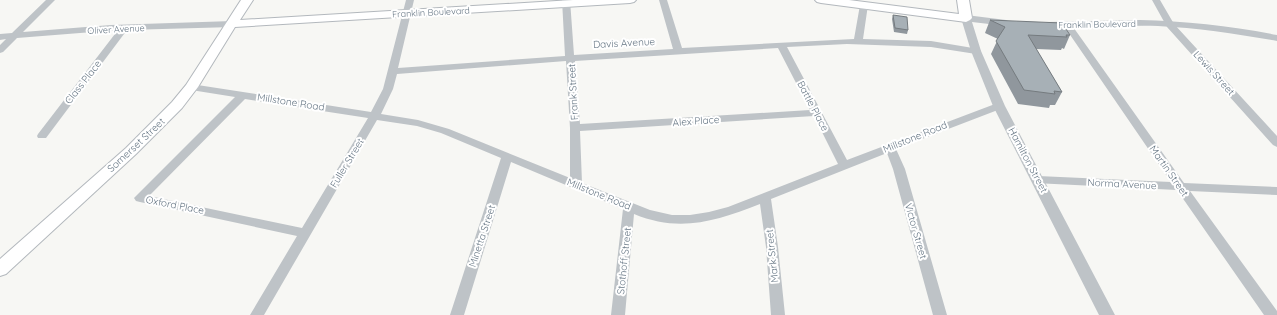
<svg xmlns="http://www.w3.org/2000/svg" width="1277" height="315" viewBox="0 0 1277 315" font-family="Quicksand,sans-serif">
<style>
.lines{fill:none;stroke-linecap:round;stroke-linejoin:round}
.secondary-casing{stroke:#b3b8bd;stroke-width:2}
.minor{fill:#bec3c7;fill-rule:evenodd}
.tertiary{fill:#bec3c7;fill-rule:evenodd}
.secondary{fill:#fff;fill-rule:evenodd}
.wall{fill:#90979d}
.building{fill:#a7b0b6;stroke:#757b7f}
.labels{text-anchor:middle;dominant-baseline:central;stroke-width:4;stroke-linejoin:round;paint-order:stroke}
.far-street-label{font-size:9px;fill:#677785;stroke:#fff}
.street-label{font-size:10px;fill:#677785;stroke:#fff}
</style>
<rect width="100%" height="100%" fill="#f7f7f4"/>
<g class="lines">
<defs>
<path id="secondary" d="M 241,0 L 253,0 L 240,20 L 573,0 L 636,0 L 634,2 L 630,3 L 235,27 L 198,87 L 182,108 L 136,154 L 6,274 L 0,276 L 0,259 L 126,148 L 172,102 L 186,85 Z
M 815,0 L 849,0 L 959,14 L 957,0 L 969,0 L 972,18 L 970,20 L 966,22 L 821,3 L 817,2 Z"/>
</defs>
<!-- secondary casing -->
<use href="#secondary" class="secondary-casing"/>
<!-- minor -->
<path class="minor" d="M 46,0 L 55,0 L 23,32 L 111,25 L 233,21 L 237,24 L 233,27 L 127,30 L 46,138 L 38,138 L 37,136 L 38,134 L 118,30 L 17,38 L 3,52 L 0,53 L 0,45 L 6,39 L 0,40 L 0,34 L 12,33 Z
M 406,0 L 414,0 L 398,68 L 565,56 L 562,0 L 570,0 L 574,55 L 673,49 L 659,0 L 667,0 L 682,48 L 854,39 L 860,5 L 864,2 L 868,5 L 863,39 L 931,41 L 979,49 L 981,51 L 979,53 L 976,54 L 931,47 L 847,44 L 787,47 L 847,160 L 995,104 L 999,103 L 1004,106 L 1003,108 L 896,149 L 905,169 L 947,315 L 933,315 L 893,169 L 887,153 L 771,199 L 778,247 L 785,315 L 771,315 L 766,247 L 760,204 C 716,221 680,233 634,214 L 625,315 L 611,315 L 623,209 L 511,162 L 464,315 L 450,315 L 501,158 L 441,133 L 417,126 L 377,120 L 264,315 L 250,315 L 297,236 L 140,202 L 136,201 L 134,198 L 235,97 L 191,90 L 186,87 L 191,84 L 371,112 L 383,89 ZM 778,48 L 810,110 L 580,124 L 575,61 ZM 566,61 L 570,128 L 570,178 L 449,129 L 418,120 L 381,114 L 393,89 L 397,74 ZM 245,99 L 368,118 L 302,228 L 149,196 ZM 814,116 L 838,164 L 728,207 L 709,212 L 690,215 L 672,215 L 650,210 L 582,183 L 580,131 Z
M 1152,0 L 1160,0 L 1174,24 L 1277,136 L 1277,147 L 1273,145 L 1167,27 Z
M 1068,23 L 1071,24 L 1184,183 L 1277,187 L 1277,195 L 1190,191 L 1277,311 L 1277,315 L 1264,315 L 1177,190 L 1034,183 L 1032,180 L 1034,177 L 1038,176 L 1171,182 L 1064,26 Z"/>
<!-- tertiary -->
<path class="tertiary" d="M 966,15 L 1006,20 L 1011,23 L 1006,26 L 972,22 L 981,51 L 1005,106 L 1115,315 L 1099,315 L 993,106 L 971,51 L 961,18 Z
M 1140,20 C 1186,21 1232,26 1277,35 L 1277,41 C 1238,34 1198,28 1158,26 C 1125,25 1092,28 1059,28 L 1048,28 L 1043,25 L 1048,22 Z"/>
<!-- secondary -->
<use href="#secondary" class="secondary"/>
</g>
<!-- wall -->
<path class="wall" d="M 893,15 L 908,30 L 907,34 L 894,32 L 892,19 Z
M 990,20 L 1070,35 L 1064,49 L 1062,48 L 1061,50 L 1036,49 L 1062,92 L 1055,105 L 1050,105 L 1049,108 L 1018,104 L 991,54 L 998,39 L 985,33 Z"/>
<!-- building -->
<path class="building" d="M 893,15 L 907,17 L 908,30 L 895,28 Z
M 990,20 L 1062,23 L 1070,35 L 1066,35 L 1067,37 L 1028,35 L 1062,92 L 1054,91 L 1055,94 L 1024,90 L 996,41 L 1005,27 Z"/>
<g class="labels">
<!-- far-street labels -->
<g class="far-street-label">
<text transform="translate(431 12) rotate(-3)">Franklin Boulevard</text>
<text transform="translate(1097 24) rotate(-1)">Franklin Boulevard</text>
<text transform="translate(116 29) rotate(-3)">Oliver Avenue</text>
</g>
<!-- street labels -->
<g class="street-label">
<text transform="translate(624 43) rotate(-3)">Davis Avenue</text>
<text transform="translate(1214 73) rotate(48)">Lewis Street</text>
<text transform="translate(83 82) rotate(-52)">Class Place</text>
<text transform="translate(573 92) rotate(-93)">Frank Street</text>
<text transform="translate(291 102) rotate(9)">Millstone Road</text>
<text transform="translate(813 106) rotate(62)">Battle Place</text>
<text transform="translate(696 121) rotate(-4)">Alex Place</text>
<text transform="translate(915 137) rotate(-22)">Millstone Road</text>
<text transform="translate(136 145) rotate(-43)">Somerset Street</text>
<text transform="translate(1028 160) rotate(62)">Hamilton Street</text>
<text transform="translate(347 163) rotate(-59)">Fuller Street</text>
<text transform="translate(1169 171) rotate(55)">Martin Street</text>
<text transform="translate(1122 184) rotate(3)">Norma Avenue</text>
<text transform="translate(599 194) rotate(22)">Millstone Road</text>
<text transform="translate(175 205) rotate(11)">Oxford Place</text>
<text transform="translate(916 231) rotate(74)">Victor Street</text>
<text transform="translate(482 236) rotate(-72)">Minetta Street</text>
<text transform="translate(772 256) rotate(-96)">Mark Street</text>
<text transform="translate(624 261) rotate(-84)">Stothoff Street</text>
</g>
</g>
</svg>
